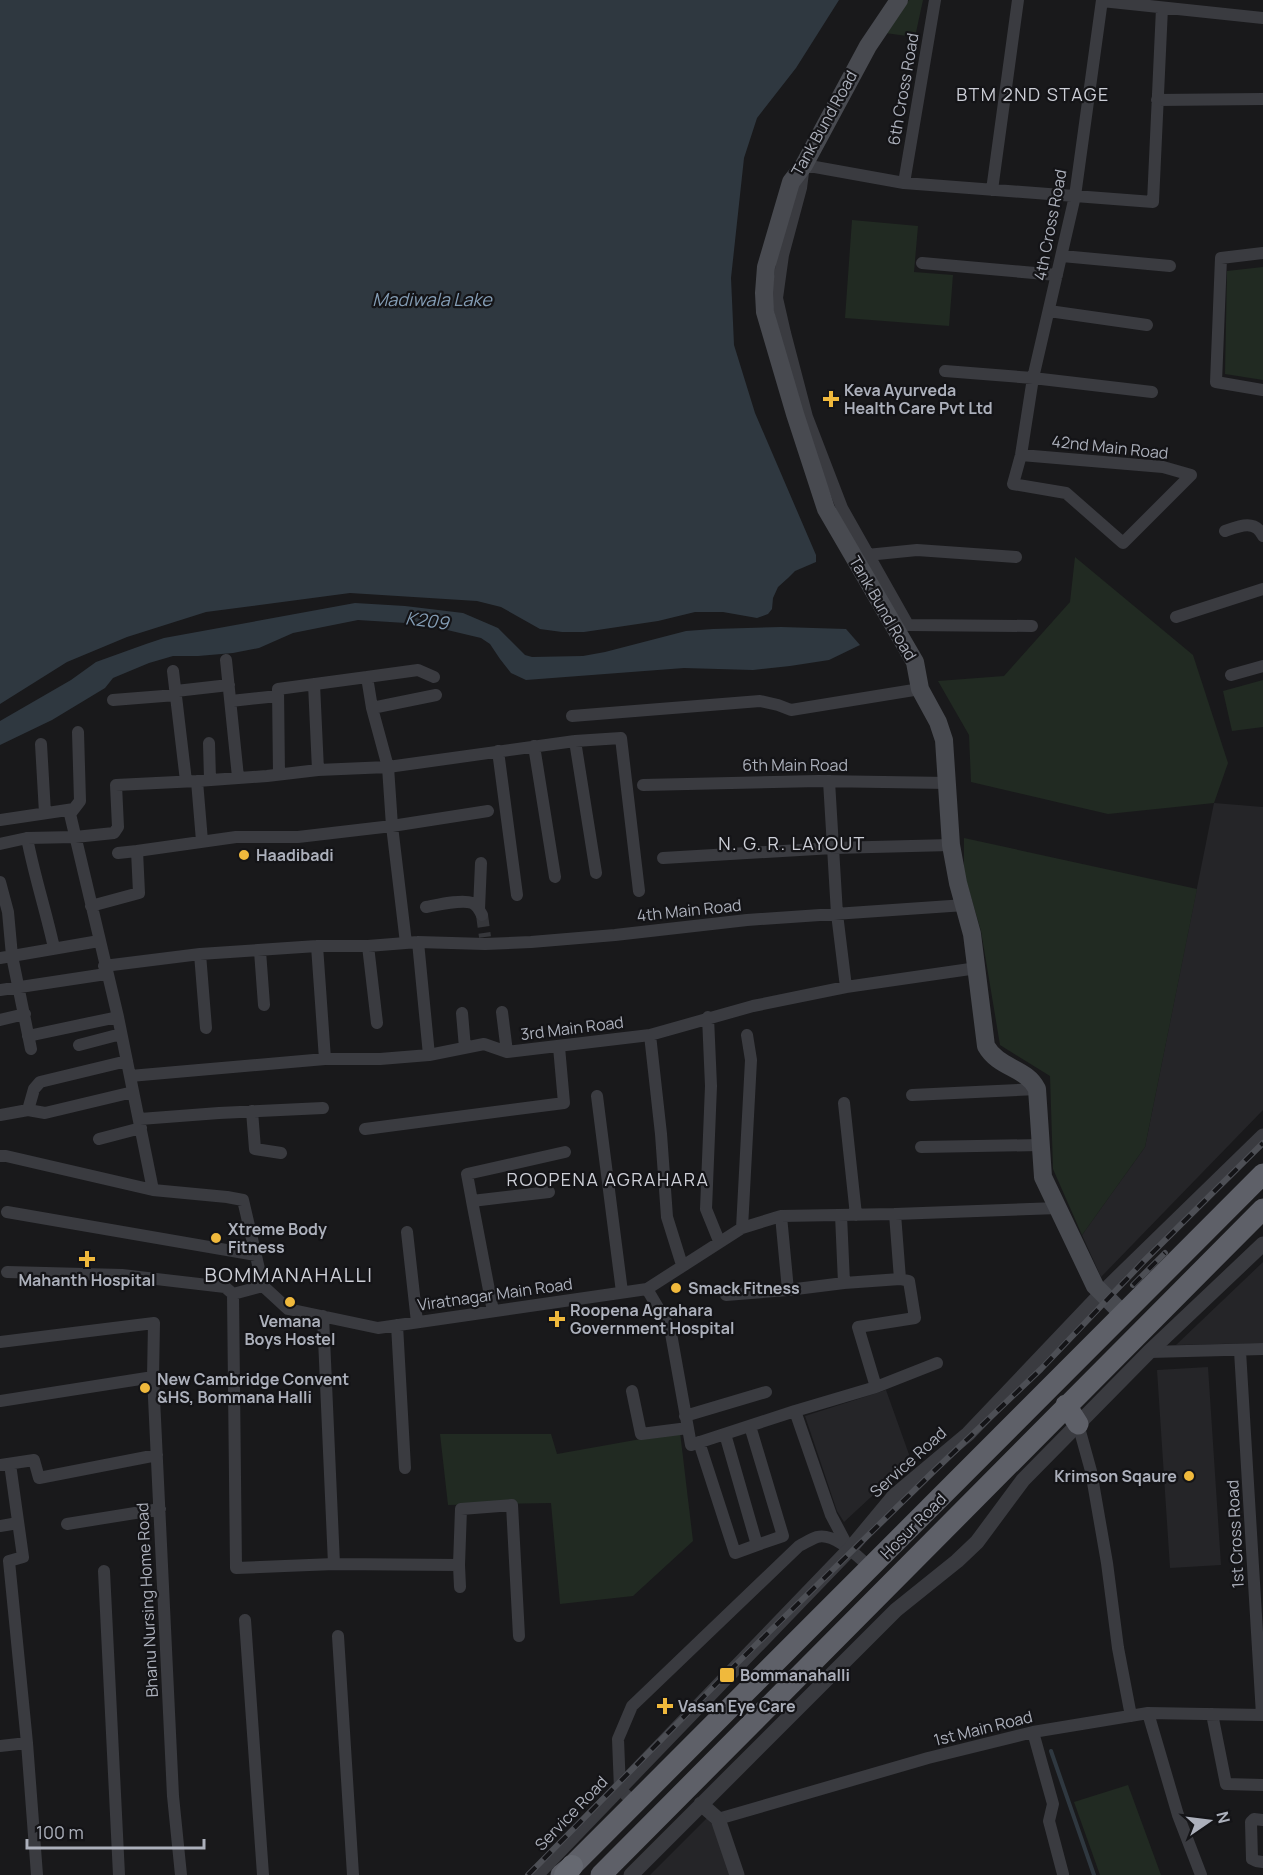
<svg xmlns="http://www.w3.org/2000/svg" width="1263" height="1875" viewBox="0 0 1263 1875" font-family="Manrope,sans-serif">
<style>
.built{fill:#252528}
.green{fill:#212a22}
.water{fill:#2f3840}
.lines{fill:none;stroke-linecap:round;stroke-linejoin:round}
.stream{stroke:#2f3840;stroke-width:4}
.minor-tunnel{stroke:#36373b;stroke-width:12;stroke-dasharray:12 6;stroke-linecap:butt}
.minor{stroke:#3a3b40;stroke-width:12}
.tertiary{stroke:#3a3b40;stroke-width:15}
.secondary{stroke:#484a50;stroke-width:18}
.trunk{stroke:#5e6068;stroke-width:21}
.motorway{stroke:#666971;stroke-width:22}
.rail-casing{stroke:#4d4f55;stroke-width:6}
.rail{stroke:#141417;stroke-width:4;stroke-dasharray:11;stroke-linecap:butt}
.poi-dot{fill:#f0b93c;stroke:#141417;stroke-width:2}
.labels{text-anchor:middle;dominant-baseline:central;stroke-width:4.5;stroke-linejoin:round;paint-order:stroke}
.street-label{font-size:16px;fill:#acb0bb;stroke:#141417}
.poi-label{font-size:16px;font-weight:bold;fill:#acb0bb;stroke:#141417;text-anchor:start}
.neighbourhood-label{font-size:18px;letter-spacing:1.5px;fill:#cdcfd7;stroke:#141417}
.water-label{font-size:18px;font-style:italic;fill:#849db5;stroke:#141417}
.quarter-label{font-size:20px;letter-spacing:1.5px;fill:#cdcfd7;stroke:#141417}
</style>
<rect width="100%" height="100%" fill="#19191b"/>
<!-- built -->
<path class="built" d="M 1214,803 L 1263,807 L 1263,1110 L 1101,1277 L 1082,1235 L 1145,1147 Z
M 1263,1262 L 1263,1343 L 1176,1345 Z
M 1208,1367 L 1221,1565 L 1170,1568 L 1157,1370 Z
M 886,1390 L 911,1460 L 844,1522 L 837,1511 L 805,1416 Z
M 707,1818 L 716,1829 L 731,1875 L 650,1875 Z"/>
<!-- green -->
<path class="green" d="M 909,0 L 923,0 L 915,37 L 885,33 Z
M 852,220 L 918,226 L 914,272 L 953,275 L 949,326 L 845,318 Z
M 1263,267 L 1263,380 L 1225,374 L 1227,271 Z
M 1075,557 L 1193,655 L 1228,763 L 1214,803 L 1108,814 L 971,782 L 969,735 L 938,681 L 1004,676 L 1070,602 Z
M 1263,680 L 1263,727 L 1232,731 L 1223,691 Z
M 964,838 L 1197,889 L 1145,1147 L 1082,1235 L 1053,1169 L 1050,1076 L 1000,1045 L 981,931 L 964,873 Z
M 680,1432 L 693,1541 L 633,1596 L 560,1604 L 551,1503 L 448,1505 L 440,1434 L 551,1434 L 557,1454 Z
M 1128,1785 L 1161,1875 L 1100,1875 L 1074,1802 Z"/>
<!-- water -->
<path class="water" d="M 0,0 L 839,0 L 796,68 L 757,118 L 744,158 L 731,278 L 734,345 L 755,413 L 816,555 L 816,562 L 795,571 L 788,578 L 778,587 L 773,598 L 772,609 L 768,614 L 757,618 L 723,612 L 695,612 L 658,621 L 584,632 L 562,632 L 540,629 L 501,607 L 477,601 L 350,593 L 206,612 L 127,637 L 67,662 L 0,704 Z
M 355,603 L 405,606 L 463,613 L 498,628 L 525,655 L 532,657 L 583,656 L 605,652 L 686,631 L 713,629 L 781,627 L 846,629 L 860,645 L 829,660 L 790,666 L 753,670 L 684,668 L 526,680 L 511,673 L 500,659 L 490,644 L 481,638 L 422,624 L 358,620 L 293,633 L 259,648 L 233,653 L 198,656 L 173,656 L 149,663 L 113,678 L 105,688 L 52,720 L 0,745 L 0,721 L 71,680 L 96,662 L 146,644 L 164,638 Z"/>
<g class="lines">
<!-- stream -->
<path class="stream" d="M 1051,1751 L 1094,1875"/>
<!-- minor-tunnel -->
<path class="minor-tunnel" d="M 482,915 L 485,937"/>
<!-- minor -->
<path class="minor" d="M 1102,1 L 1263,18
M 1157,100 L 1263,99
M 904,183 L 935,0
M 992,190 L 1018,0
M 1263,253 L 1221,258 L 1216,382 L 1263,390
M 1062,256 L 1170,266
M 922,263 L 1057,275
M 1049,311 L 1147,325
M 945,371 L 1033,378 L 1152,392
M 1021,455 L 1163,467 L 1191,475 L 1123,543 L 1066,493 L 1013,484 L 1021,455 L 1033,378 L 1075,196 L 1102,0
M 1225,531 C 1239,526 1255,519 1263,536
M 867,555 L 917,550 L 1016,557
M 1176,617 L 1263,589
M 1032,626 L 908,625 L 842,508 L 807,417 L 785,333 L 777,298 L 783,255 L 801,188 L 804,165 L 904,183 L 1153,202 L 1162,8
M 226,660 L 238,777
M 173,671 L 186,781
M 1231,675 L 1263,666
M 367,677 L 418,670 L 434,677
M 314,684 L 318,770
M 176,691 L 229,685
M 113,700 L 176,695
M 231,701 L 278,696
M 372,708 L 436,695
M 572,716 L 760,701 L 778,705 L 791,710 L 920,689
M 78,732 L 80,801 L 70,814 L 118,1017 L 153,1190
M 575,741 L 596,873
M 209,743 L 210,779
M 41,744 L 45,813
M 534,746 L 555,877
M 498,751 L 517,895
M 279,774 L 278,689 L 367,677 L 372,708 L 388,767 L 575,741 L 621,738 L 639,891
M 829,781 L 837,914 L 846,987
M 643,785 L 819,781 L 948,783
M 0,820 L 74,809
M 27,838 C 34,875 46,911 54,948
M 202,841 L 197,781 L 267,776 L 318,770 L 388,767 L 392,826 L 406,943
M 0,844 L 27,838 L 75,837 L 114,833 L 118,827 L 116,785 L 197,781
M 118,853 L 137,851
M 663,858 L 833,848 L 951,845
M 0,882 L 8,912 L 12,956 L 31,1049
M 91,906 L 139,893 L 137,851 L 236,837 L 298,837 L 392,826 L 488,811
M 426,907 C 437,905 462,899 472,903 C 477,905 480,911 482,915
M 479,909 L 481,863
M 418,942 L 429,1055
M 317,946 L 325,1059
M 368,946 L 377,1023
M 260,951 L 264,1005
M 200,954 L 206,1028
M 0,958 L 99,941
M 104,966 L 200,954 L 317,946 L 368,946 L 418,942 L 485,944 L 531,942 L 615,935 L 747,920 L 965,905
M 0,990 L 106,974
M 502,1012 L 507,1052
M 462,1013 L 465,1048
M 708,1017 L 711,1086 L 706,1209 L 719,1241
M 0,1020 L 25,1014
M 650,1035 L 661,1134 L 667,1217 L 682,1265
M 28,1036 L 118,1017
M 79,1045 L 121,1034
M 130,1076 L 325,1059 L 380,1059 L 429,1055 L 484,1044 L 507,1052 L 650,1035 L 753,1006 L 846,987 L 977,968
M 912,1095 L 1037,1089
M 597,1096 L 622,1292
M 844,1103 L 856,1215
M 28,1110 L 34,1089 L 40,1082 L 127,1061
M 252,1111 L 255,1149 L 281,1153
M 0,1115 L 28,1110 L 45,1113 L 133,1092
M 140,1119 L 219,1113 L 323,1108
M 365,1129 L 564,1103 L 559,1047
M 99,1139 L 141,1128
M 921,1147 L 1040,1145
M 0,1156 L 6,1156 L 153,1190 L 227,1197 L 243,1200 L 263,1286 L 288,1309 L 378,1328 L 647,1289 L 742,1228 L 781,1216 L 895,1214 L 1058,1208
M 472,1201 L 467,1174 L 565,1152
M 7,1212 L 256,1255
M 781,1216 L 788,1290 L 844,1283 L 841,1215
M 742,1228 L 751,1060 L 747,1035
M 407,1232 L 417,1322
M 7,1272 L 122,1275 L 225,1287 L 233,1294
M 844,1283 L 900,1279
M 647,1289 L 670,1328 L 691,1445 L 795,1411 L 831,1515 L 849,1549
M 233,1294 L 236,1568 L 334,1564 L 459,1565 L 461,1509 L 512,1505 L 519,1636
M 233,1294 L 263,1286
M 726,1295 L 788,1290
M 493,1311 L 472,1201 L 549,1192
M 323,1316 L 334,1564
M 397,1325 L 405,1468
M 0,1342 L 154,1323 L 153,1377 L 173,1796 L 181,1875
M 1240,1351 L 1262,1715
M 1149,1352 L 1263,1349
M 876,1387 L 937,1363
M 632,1391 L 641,1434 L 688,1428
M 0,1401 L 153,1377
M 795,1411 L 876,1387 L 858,1327 L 915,1318 L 909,1281 L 900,1279 L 895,1214
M 685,1416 L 766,1392
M 1078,1424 L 1091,1471 L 1107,1563 L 1118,1648 L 1131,1716
M 725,1434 L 757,1545 L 783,1536 L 750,1426
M 699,1442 L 735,1553 L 757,1545
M 10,1464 L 23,1557 L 9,1561 L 27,1743 L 37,1875
M 0,1465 L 34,1460 L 39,1478 L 157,1455
M 67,1524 L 160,1509
M 0,1526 L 18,1523
M 459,1565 L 460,1587
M 104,1571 L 119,1875
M 245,1620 L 263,1875
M 338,1636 L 353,1875
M 1148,1713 L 1178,1815 L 1201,1875
M 1212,1714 L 1226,1784 L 1263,1785
M 1033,1732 L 1053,1804 L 1049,1821 L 1063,1874
M 0,1746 L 27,1743
M 635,1804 L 620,1789 L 618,1739 L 632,1706 L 799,1546 C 805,1543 811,1539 817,1537 C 835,1532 859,1558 871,1568
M 718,1819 L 928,1758 L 1033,1732 L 1148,1713 L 1263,1715
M 1263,1820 L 1254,1819 L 1251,1822 L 1252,1859 L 1256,1861 L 1263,1862"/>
<!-- tertiary -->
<path class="tertiary" d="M 701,1804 L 718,1819 L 737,1875
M 536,1875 L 850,1549 L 894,1496 L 968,1434 L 1102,1293 L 1263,1136
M 631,1875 L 896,1610 L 957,1561 L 977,1542 L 1023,1480 L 1149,1352 L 1263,1244"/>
<!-- secondary -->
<path class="secondary" d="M 899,0 L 868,46 L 804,165 L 791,182 L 766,267 L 764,293 L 765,312 L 795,414 L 826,509 L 915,662 L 920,689 L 938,722 L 944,740 L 951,845 L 958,883 L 972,934 L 986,1046 C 999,1069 1026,1067 1037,1089 L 1043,1177 L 1095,1286 L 1124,1315"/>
<!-- trunk -->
<path class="trunk" d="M 1066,1405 L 1078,1424
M 561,1875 L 572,1866 L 1263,1174
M 601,1875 L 1263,1209"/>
<!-- motorway -->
<path class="motorway" d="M 565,1875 L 572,1866"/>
<defs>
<path id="rail" d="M 1133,1285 L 1165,1253
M 528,1875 L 725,1675 L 935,1470 L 1041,1369 L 1143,1262 L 1263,1143"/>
</defs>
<!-- rail casing -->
<use href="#rail" class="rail-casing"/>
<!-- rail -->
<use href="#rail" class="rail"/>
</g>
<!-- markers -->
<g class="poi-dot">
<path d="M828 390h6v6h6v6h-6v6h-6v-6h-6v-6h6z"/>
<circle cx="244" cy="855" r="6"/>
<circle cx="216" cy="1238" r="6"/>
<path d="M84 1250h6v6h6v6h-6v6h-6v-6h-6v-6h6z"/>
<circle cx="676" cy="1288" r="6"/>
<circle cx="290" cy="1302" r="6"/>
<path d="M554 1310h6v6h6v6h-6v6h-6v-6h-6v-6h6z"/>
<circle cx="145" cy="1388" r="6"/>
<circle cx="1189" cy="1476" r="6"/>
<rect x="719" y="1667" width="16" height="16" rx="3"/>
<path d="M662 1697h6v6h6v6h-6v6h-6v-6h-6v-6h6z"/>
</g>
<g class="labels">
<!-- street labels -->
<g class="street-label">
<text transform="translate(903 89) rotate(-80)">6th Cross Road</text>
<text transform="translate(824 123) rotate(-61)">Tank Bund Road</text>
<text transform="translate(1050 225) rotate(-79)">4th Cross Road</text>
<text transform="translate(1110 447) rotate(6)">42nd Main Road</text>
<text transform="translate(883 608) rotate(60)">Tank Bund Road</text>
<text x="795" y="765">6th Main Road</text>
<text transform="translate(689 910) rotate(-6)">4th Main Road</text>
<text transform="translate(572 1028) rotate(-7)">3rd Main Road</text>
<text transform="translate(495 1294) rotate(-8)">Viratnagar Main Road</text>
<text transform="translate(908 1462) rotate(-42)">Service Road</text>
<text transform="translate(913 1526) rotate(-45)">Hosur Road</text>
<text transform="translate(1235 1534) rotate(-93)">1st Cross Road</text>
<text transform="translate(147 1600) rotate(-93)">Bhanu Nursing Home Road</text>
<text transform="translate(983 1728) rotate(-14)">1st Main Road</text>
<text transform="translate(571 1813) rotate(-46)">Service Road</text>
</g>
<!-- poi labels -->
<g class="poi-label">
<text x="844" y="390">Keva Ayurveda<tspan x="844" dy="18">Health Care Pvt Ltd</tspan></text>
<text x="256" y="855">Haadibadi</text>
<text x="228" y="1229">Xtreme Body<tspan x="228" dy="18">Fitness</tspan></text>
<text x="87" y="1280" text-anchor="middle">Mahanth Hospital</text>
<text x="688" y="1288">Smack Fitness</text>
<text x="570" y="1310">Roopena Agrahara<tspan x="570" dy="18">Government Hospital</tspan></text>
<text x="290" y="1321" text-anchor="middle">Vemana<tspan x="290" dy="18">Boys Hostel</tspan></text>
<text x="157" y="1379">New Cambridge Convent<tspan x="157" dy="18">&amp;HS, Bommana Halli</tspan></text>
<text x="1177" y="1476" text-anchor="end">Krimson Sqaure</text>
<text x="740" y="1675">Bommanahalli</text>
<text x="678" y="1706">Vasan Eye Care</text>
</g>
<!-- neighbourhood labels -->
<g class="neighbourhood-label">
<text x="1033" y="94">BTM 2ND STAGE</text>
<text x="792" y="843">N. G. R. LAYOUT</text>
<text x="608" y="1179">ROOPENA AGRAHARA</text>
</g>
<!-- water labels -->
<g class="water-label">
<text x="432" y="299">Madiwala Lake</text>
<text transform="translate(427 620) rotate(7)">K209</text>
</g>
<!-- quarter labels -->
<g class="quarter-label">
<text x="289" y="1274">BOMMANAHALLI</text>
</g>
</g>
<!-- north arrow -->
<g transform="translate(1209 1821) rotate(76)" stroke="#141417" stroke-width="4.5" paint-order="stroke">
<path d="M0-4.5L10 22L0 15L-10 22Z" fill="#acb0bb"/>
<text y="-9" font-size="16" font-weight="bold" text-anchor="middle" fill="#acb0bb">N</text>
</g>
<!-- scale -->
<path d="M27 1839v9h177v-9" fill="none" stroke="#acb0bb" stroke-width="3"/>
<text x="36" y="1839" font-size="18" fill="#acb0bb" stroke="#141417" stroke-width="4.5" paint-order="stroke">100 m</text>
</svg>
